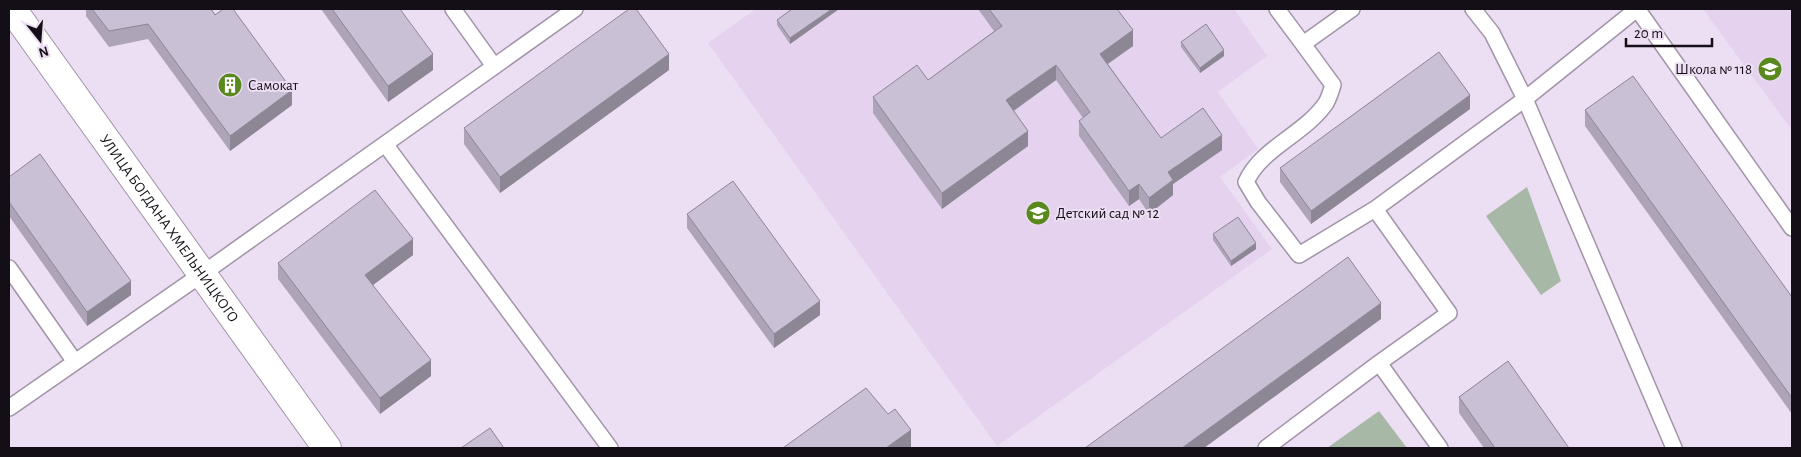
<svg xmlns="http://www.w3.org/2000/svg" width="1801" height="457" viewBox="0 0 1801 457" font-family="'Alegreya Sans',sans-serif">
<style>
.built{fill:#e4d2ee}
.green{fill:#a8b8a7}
.lines{fill:none;stroke-linecap:round;stroke-linejoin:round}
.service-casing{stroke:#a194a8;stroke-width:18}
.secondary-casing{stroke:#a194a8;stroke-width:30}
.service{stroke:#fff;stroke-width:15}
.secondary{stroke:#fff;stroke-width:28}
.wall{fill:#ada5b7}
.shaded-wall{fill:#8d8695}
.building{fill:#c9c0d5;stroke:#8d8695}
.labels{text-anchor:middle;dominant-baseline:central;stroke-width:4;stroke-linejoin:round;paint-order:stroke}
.poi-label{font-size:15px;fill:#140f16;stroke:#ecdef3;text-anchor:start}
.street-label{font-size:15px;fill:#140f16;stroke:#ecdef3}
</style>
<rect width="100%" height="100%" fill="#ecdef3"/>
<!-- built -->
<path class="built" d="M 756,9 L 1234,9 L 1267,56 L 1218,92 L 1258,149 L 1220,177 L 1272,249 L 997,446 L 708,43 Z
M 1703,9 L 1792,9 L 1792,130 Z"/>
<!-- green -->
<path class="green" d="M 1527,187 L 1561,281 L 1541,295 L 1486,216 Z
M 1379,411 L 1407,448 L 1327,448 Z"/>
<g class="lines">
<defs>
<path id="service" d="M 453,9 L 494,66
M 1277,9 L 1303,44
M 1352,9 L 1303,44 L 1333,85 C 1331,91 1329,98 1326,103 C 1305,134 1261,148 1246,182 L 1258,202 L 1299,255 L 1375,209
M 1473,9 L 1492,33 L 1525,99 L 1674,448
M 1638,10 L 1792,228
M 385,144 L 610,448
M 9,268 L 75,362
M 1379,363 L 1449,313 L 1375,209 L 1525,99 L 1637,9
M 9,408 L 202,274 L 575,9
M 1266,448 L 1379,363 L 1440,448"/>
<g id="secondary">
<path id="s1" d="M 12,9 L 327,448"/>
</g>
</defs>
<!-- service casing -->
<use href="#service" class="service-casing"/>
<!-- secondary casing -->
<use href="#secondary" class="secondary-casing"/>
<!-- service -->
<use href="#service" class="service"/>
<!-- secondary -->
<use href="#secondary" class="secondary"/>
</g>
<!-- wall -->
<path class="wall" d="M 86,9 L 211,9 L 292,105 L 230,151 L 148,39 L 109,47 L 86,16 Z
M 321,9 L 400,9 L 433,70 L 388,102 Z
M 792,9 L 839,9 L 790,44 L 777,25 L 777,20 Z
M 978,9 L 1117,9 L 1133,46 L 1108,64 L 1161,138 L 1222,150 L 1173,184 L 1173,195 L 1149,214 L 1139,199 L 1129,206 L 1079,136 L 1079,121 L 1083,118 L 1056,80 L 1014,111 L 1028,146 L 942,209 L 873,113 L 873,97 L 928,80 L 994,31 Z
M 1181,42 L 1224,56 L 1200,73 L 1181,47 Z
M 669,70 L 500,193 L 464,144 L 464,128 Z
M 1470,109 L 1311,224 L 1280,182 L 1280,168 Z
M 1585,110 L 1792,297 L 1792,414 L 1585,126 Z
M 9,177 L 131,295 L 87,326 L 9,216 Z
M 687,214 L 820,315 L 774,348 L 687,228 Z
M 1213,234 L 1256,249 L 1231,266 L 1213,240 Z
M 413,255 L 373,285 L 431,376 L 380,414 L 278,279 L 278,263 Z
M 1459,397 L 1569,448 L 1484,448 L 1459,413 Z"/>
<!-- shaded-wall -->
<path class="shaded-wall" d="M 832,9 L 839,9 L 790,44 L 790,38 Z
M 1133,30 L 1133,46 L 1100,69 L 1100,54 Z
M 1224,50 L 1224,56 L 1200,73 L 1200,68 Z
M 433,54 L 433,70 L 388,102 L 388,86 Z
M 669,54 L 669,70 L 500,193 L 500,177 Z
M 1056,65 L 1056,80 L 1006,116 L 1006,100 Z
M 292,90 L 292,105 L 230,151 L 230,136 Z
M 1470,95 L 1470,109 L 1311,224 L 1311,211 Z
M 1028,131 L 1028,146 L 942,209 L 942,193 Z
M 1222,135 L 1222,150 L 1173,184 L 1173,195 L 1149,214 L 1149,198 L 1168,172 Z
M 1139,184 L 1139,199 L 1129,206 L 1129,191 Z
M 413,239 L 413,255 L 365,291 L 365,275 Z
M 1256,243 L 1256,249 L 1231,266 L 1231,261 Z
M 131,281 L 131,295 L 87,326 L 87,312 Z
M 820,301 L 820,315 L 774,348 L 774,334 Z
M 1381,303 L 1381,319 L 1204,448 L 1182,448 Z
M 431,360 L 431,376 L 380,414 L 380,398 Z
M 911,430 L 911,448 L 886,448 Z"/>
<!-- building -->
<path class="building" d="M 92,9 L 211,9 L 215,15 L 223,9 L 233,9 L 292,90 L 230,136 L 148,24 L 109,31 Z
M 332,9 L 400,9 L 433,54 L 388,86 Z
M 629,9 L 636,9 L 669,54 L 500,177 L 464,128 Z
M 792,9 L 832,9 L 790,38 L 777,20 Z
M 989,9 L 1117,9 L 1133,30 L 1100,54 L 1161,138 L 1203,108 L 1222,135 L 1168,172 L 1173,180 L 1149,198 L 1139,184 L 1129,191 L 1079,121 L 1090,112 L 1056,65 L 1006,100 L 1028,131 L 942,193 L 873,97 L 917,65 L 928,80 L 1002,26 Z
M 1206,24 L 1224,50 L 1200,68 L 1181,42 Z
M 1439,52 L 1470,95 L 1311,211 L 1280,168 Z
M 1633,76 L 1792,297 L 1792,398 L 1585,110 Z
M 40,154 L 131,281 L 87,312 L 9,202 L 9,177 Z
M 733,181 L 820,301 L 774,334 L 687,214 Z
M 375,190 L 413,239 L 365,275 L 431,360 L 380,398 L 278,263 Z
M 1238,217 L 1256,243 L 1231,261 L 1213,234 Z
M 1348,257 L 1381,303 L 1182,448 L 1085,448 Z
M 1508,361 L 1569,448 L 1495,448 L 1459,397 Z
M 866,388 L 888,414 L 895,409 L 911,430 L 886,448 L 783,448 Z
M 490,428 L 504,448 L 461,448 Z"/>
<!-- icons -->
<defs>
<symbol id="school-disc" viewBox="-11 -11 22 22"><circle r="9.5" fill="#59881c" stroke="#ecdef3"/><path d="M0-5L7-2L0 1L-7-2ZM-4 1L0 2.5L4 1V4Q0 6-4 4Z" fill="#fff"/></symbol>
<symbol id="building-disc" viewBox="-11 -11 22 22"><circle r="9.5" fill="#59881c" stroke="#ecdef3"/><path d="M-4-6H4V6H1V3H-1V6H-4ZM-2.5-4.3h1.7v1.8h-1.7ZM.8-4.3h1.7v1.8H.8ZM-2.5-1h1.7V.8h-1.7ZM.8-1h1.7V.8H.8Z" fill="#fff"/></symbol>
</defs>
<g fill-rule="evenodd">
<use href="#school-disc" x="1756" y="55" width="28" height="28"/>
<use href="#building-disc" x="216" y="71" width="28" height="28"/>
<use href="#school-disc" x="1024" y="199" width="28" height="28"/>
</g>
<g class="labels">
<!-- poi labels -->
<g class="poi-label">
<text x="1752" y="69" text-anchor="end">Школа № 118</text>
<text x="248" y="85">Самокат</text>
<text x="1056" y="213">Детский сад № 12</text>
</g>
<!-- street labels -->
<g class="street-label">
<text stroke="none"><textPath href="#s1" startOffset="270">УЛИЦА БОГДАНА ХМЕЛЬНИЦКОГО</textPath></text>
</g>
</g>
<!-- border -->
<rect width="1801" height="457" fill="none" stroke="#140f16" stroke-width="20"/>
<!-- north arrow -->
<g transform="translate(40 40) rotate(163)" stroke="#ecdef3" stroke-width="4" paint-order="stroke">
<path d="M0-4L9 19L0 12L-9 19Z" fill="#140f16"/>
<text y="-8" font-size="14" font-weight="bold" text-anchor="middle" fill="#140f16">N</text>
</g>
<!-- scale -->
<path d="M1626 38v8h86v-8" fill="none" stroke="#140f16" stroke-width="2.5"/>
<text x="1634" y="38" font-size="15" fill="#140f16" stroke="#ecdef3" stroke-width="4" paint-order="stroke">20 m</text>
</svg>
